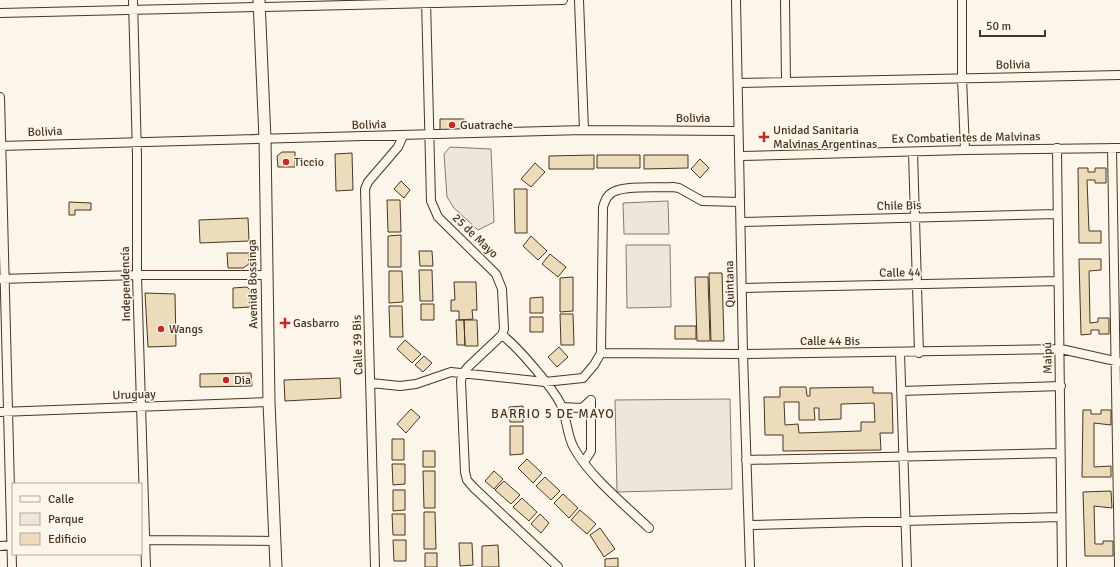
<svg xmlns="http://www.w3.org/2000/svg" width="1120" height="567" viewBox="0 0 1120 567" font-family="Signika,sans-serif">
<style>
.green{fill:#ede6d9;stroke:#887966}
.building{fill:#ecdcbc;stroke:#4a3520;fill-rule:evenodd}
.lines{fill:none;stroke-linecap:round;stroke-linejoin:round}
.street-casing{stroke:#4a3520;stroke-width:10}
.secondary-casing{stroke:#4a3520;stroke-width:13}
.street{stroke:#fbf6e9;stroke-width:8}
.secondary{stroke:#fbf6e9;stroke-width:11}
.poi-dot{fill:#c62828;stroke:#fbf6e9;stroke-width:1.5}
.labels{text-anchor:middle;dominant-baseline:central;stroke-width:3;stroke-linejoin:round;paint-order:stroke}
.street-label{font-size:12px;fill:#4a3520;stroke:#fbf6e9}
.poi-label{font-size:12px;fill:#4a3520;stroke:#fbf6e9;text-anchor:start}
.neighbourhood-label{font-size:13px;letter-spacing:1px;fill:#4a3520;stroke:#fbf6e9}
</style>
<rect width="100%" height="100%" fill="#fbf6e9"/>
<!-- green -->
<path class="green" d="M 450,147 L 491,149 L 494,222 L 478,230 L 454,208 L 447,197 L 444,154 Z
M 668,201 L 669,234 L 624,234 L 623,203 Z
M 626,245 L 670,245 L 671,307 L 627,308 Z
M 730,399 L 732,489 L 617,492 L 615,400 Z"/>
<!-- building -->
<path class="building" d="M 440,119 L 464,119 L 464,131 L 440,131 Z
M 282,152 L 295,152 L 295,167 L 278,167 L 277,156 Z
M 352,153 L 353,190 L 336,191 L 335,154 Z
M 594,155 L 594,169 L 549,169 L 549,156 Z
M 597,155 L 640,155 L 640,168 L 597,168 Z
M 644,155 L 688,155 L 688,168 L 644,169 Z
M 700,159 L 709,168 L 700,178 L 691,169 Z
M 535,163 L 545,172 L 531,187 L 521,179 Z
M 1078,168 L 1088,168 L 1088,172 L 1095,172 L 1095,168 L 1106,168 L 1106,183 L 1095,183 L 1095,180 L 1087,180 L 1089,231 L 1101,231 L 1101,243 L 1079,243 Z
M 401,181 L 410,190 L 404,198 L 394,189 Z
M 514,189 L 527,189 L 527,233 L 515,233 Z
M 387,200 L 400,200 L 401,232 L 388,232 Z
M 69,202 L 91,203 L 91,210 L 75,210 L 75,215 L 69,215 Z
M 248,218 L 249,241 L 200,243 L 199,220 Z
M 401,235 L 401,267 L 388,267 L 388,236 Z
M 531,236 L 547,251 L 538,260 L 523,246 Z
M 419,251 L 432,251 L 433,266 L 420,266 Z
M 227,253 L 249,253 L 249,264 L 243,268 L 228,268 Z
M 550,254 L 566,267 L 558,277 L 542,264 Z
M 1079,259 L 1101,259 L 1101,270 L 1089,271 L 1090,323 L 1098,322 L 1098,318 L 1109,318 L 1109,334 L 1099,334 L 1099,330 L 1091,330 L 1091,334 L 1081,335 Z
M 419,270 L 432,270 L 433,301 L 420,301 Z
M 389,271 L 402,271 L 403,302 L 389,303 Z
M 709,273 L 722,273 L 724,341 L 711,341 Z
M 573,277 L 573,311 L 560,312 L 560,278 Z
M 695,277 L 708,277 L 710,341 L 697,341 Z
M 454,282 L 476,282 L 477,310 L 472,310 L 473,319 L 459,320 L 459,311 L 451,311 L 451,300 L 455,300 Z
M 247,287 L 250,290 L 250,307 L 233,308 L 233,288 Z
M 145,293 L 175,294 L 176,346 L 148,347 Z
M 543,297 L 543,313 L 530,313 L 530,298 Z
M 421,304 L 434,304 L 434,320 L 421,320 Z
M 389,306 L 402,306 L 403,337 L 390,337 Z
M 560,314 L 573,314 L 574,345 L 561,345 Z
M 530,317 L 543,317 L 543,332 L 530,332 Z
M 456,320 L 464,320 L 465,345 L 457,345 Z
M 464,320 L 477,320 L 478,346 L 465,346 Z
M 675,326 L 696,326 L 696,339 L 675,339 Z
M 405,340 L 421,354 L 412,363 L 397,349 Z
M 559,347 L 568,357 L 557,367 L 548,357 Z
M 424,356 L 432,363 L 423,372 L 415,365 Z
M 251,373 L 252,386 L 200,387 L 200,374 Z
M 340,378 L 341,398 L 285,401 L 284,380 Z
M 780,387 L 806,387 L 807,396 L 810,396 L 810,388 L 873,387 L 873,393 L 892,393 L 893,433 L 880,433 L 881,450 L 783,451 L 783,435 L 765,435 L 764,397 L 780,397 ZM 784,402 L 799,402 L 799,420 L 815,420 L 814,408 L 819,408 L 819,420 L 841,419 L 841,404 L 874,403 L 875,422 L 861,422 L 861,431 L 799,433 L 798,424 L 785,425 Z
M 523,406 L 523,422 L 510,422 L 509,407 Z
M 411,409 L 420,417 L 406,433 L 397,424 Z
M 1083,410 L 1091,410 L 1091,414 L 1101,414 L 1101,410 L 1111,410 L 1111,425 L 1094,423 L 1094,467 L 1111,466 L 1111,477 L 1082,477 Z
M 510,426 L 523,426 L 523,454 L 510,455 Z
M 392,439 L 404,439 L 404,460 L 392,460 Z
M 423,451 L 435,451 L 435,467 L 423,467 Z
M 527,459 L 542,473 L 533,483 L 518,468 Z
M 392,464 L 405,464 L 405,484 L 393,485 Z
M 423,471 L 435,471 L 435,508 L 424,508 Z
M 494,471 L 503,479 L 494,489 L 485,481 Z
M 545,477 L 560,491 L 551,500 L 536,486 Z
M 504,481 L 520,495 L 511,504 L 495,490 Z
M 393,490 L 405,490 L 405,510 L 393,511 Z
M 1111,491 L 1112,508 L 1094,506 L 1095,544 L 1103,544 L 1103,541 L 1113,541 L 1113,556 L 1085,556 L 1083,492 Z
M 563,494 L 578,508 L 569,518 L 554,503 Z
M 522,498 L 537,512 L 529,521 L 513,507 Z
M 580,510 L 596,524 L 587,534 L 571,520 Z
M 424,512 L 435,512 L 436,549 L 424,549 Z
M 392,514 L 405,514 L 405,535 L 393,535 Z
M 540,514 L 549,523 L 541,533 L 531,524 Z
M 600,528 L 615,549 L 604,557 L 590,535 Z
M 393,540 L 406,540 L 406,561 L 394,561 Z
M 459,543 L 472,543 L 473,565 L 460,566 Z
M 498,545 L 499,567 L 482,567 L 482,546 Z
M 425,553 L 437,553 L 437,567 L 425,567 Z
M 618,558 L 618,567 L 605,567 L 605,559 Z"/>
<g class="lines">
<defs>
<path id="street" d="M 133,0 L 137,156 L 137,275 L 146,567
M 426,0 L 431,201 L 438,217 L 496,274 L 502,289 L 504,329 L 502,335 L 468,367 L 463,373 L 461,381 L 465,472 L 467,480 L 473,487 L 558,567
M 579,0 L 584,130
M 736,0 L 743,354 L 750,567
M 785,0 L 786,82
M 962,0 L 962,78 L 965,150
M 0,13 L 563,0
M 739,83 L 1120,75
M 0,97 L 12,567
M 0,146 L 584,130 L 738,131
M 1057,148 L 1062,567
M 1112,148 L 1119,567
M 913,152 L 919,353
M 741,156 L 965,150 L 1120,148
M 741,222 L 1057,214
M 0,279 L 137,275 L 266,275
M 743,288 L 1058,281
M 502,335 C 517,346 555,390 562,407 C 567,420 567,436 574,448 C 589,476 626,506 649,528
M 601,353 L 743,354 L 1061,349 L 1120,362
M 900,353 L 907,567
M 371,383 L 400,386 L 416,384 L 451,372 L 545,382 L 583,378 L 594,365 L 601,353 L 603,207 C 605,200 607,195 613,192 C 625,185 658,188 673,187 L 679,188 L 702,201 L 740,202
M 901,391 L 1061,386
M 562,407 L 582,408 L 591,400
M 0,412 L 269,402
M 746,460 L 1060,453
M 584,462 L 591,451 L 591,400
M 750,525 L 1061,517
M 142,540 L 276,541
M 0,546 L 13,545
M 375,567 L 365,189 L 368,182 L 398,147 L 403,136"/>
<path id="secondary" d="M 259,0 L 265,139 L 269,402 L 276,567"/>
</defs>
<!-- street casing -->
<use href="#street" class="street-casing"/>
<!-- secondary casing -->
<use href="#secondary" class="secondary-casing"/>
<!-- street -->
<use href="#street" class="street"/>
<!-- secondary -->
<use href="#secondary" class="secondary"/>
</g>
<!-- markers -->
<g class="poi-dot">
<circle cx="452" cy="125" r="4"/>
<path d="M762 131h4v4h4v4h-4v4h-4v-4h-4v-4h4z"/>
<circle cx="286" cy="162" r="4"/>
<path d="M283 317h4v4h4v4h-4v4h-4v-4h-4v-4h4z"/>
<circle cx="161" cy="329" r="4"/>
<circle cx="226" cy="380" r="4"/>
</g>
<g class="labels">
<!-- street labels -->
<g class="street-label">
<text transform="translate(1013 65) rotate(-1)">Bolivia</text>
<text x="693" y="118">Bolivia</text>
<text transform="translate(369 125) rotate(-2)">Bolivia</text>
<text transform="translate(45 132) rotate(-2)">Bolivia</text>
<text transform="translate(966 138) rotate(-1)">Ex Combatientes de Malvinas</text>
<text transform="translate(899 206) rotate(-1)">Chile Bis</text>
<text transform="translate(475 236) rotate(44)">25 de Mayo</text>
<text transform="translate(900 273) rotate(-1)">Calle 44</text>
<text transform="translate(126 284) rotate(-91)">Independencía</text>
<text transform="translate(253 284) rotate(-91)">Avenida Bossinga</text>
<text transform="translate(730 284) rotate(-91)">Quintana</text>
<text x="830" y="341">Calle 44 Bis</text>
<text transform="translate(358 345) rotate(-92)">Calle 39 Bis</text>
<text transform="translate(1048 358) rotate(-91)">Maipú</text>
<text transform="translate(134 395) rotate(-2)">Uruguay</text>
</g>
<!-- poi labels -->
<g class="poi-label">
<text x="460" y="125">Guatrache</text>
<text x="773" y="130">Unidad Sanitaria<tspan x="773" dy="14">Malvinas Argentinas</tspan></text>
<text x="294" y="162">Ticcio</text>
<text x="293" y="323">Gasbarro</text>
<text x="169" y="329">Wangs</text>
<text x="234" y="380">Dia</text>
</g>
<!-- neighbourhood labels -->
<g class="neighbourhood-label">
<text x="553" y="414">BARRIO 5 DE MAYO</text>
</g>
</g>
<!-- legend -->
<rect x="12" y="483" width="130" height="72" fill="#fbf6e9" stroke="#b4a999"/>
<rect x="20" y="496" width="20" height="6" fill="#fbf6e9" stroke="#b4a999"/>
<text x="48" y="503" font-size="12" fill="#4a3520">Calle</text>
<rect x="20" y="513" width="20" height="12" fill="#ede6d9" stroke="#b4a999"/>
<text x="48" y="523" font-size="12" fill="#4a3520">Parque</text>
<rect x="20" y="533" width="20" height="12" fill="#ecdcbc" stroke="#b4a999"/>
<text x="48" y="543" font-size="12" fill="#4a3520">Edificio</text>
<!-- scale -->
<path d="M980 30v6h65v-6" fill="none" stroke="#4a3520" stroke-width="2"/>
<text x="986" y="30" font-size="12" fill="#4a3520" stroke="#fbf6e9" stroke-width="3" paint-order="stroke">50 m</text>
</svg>
